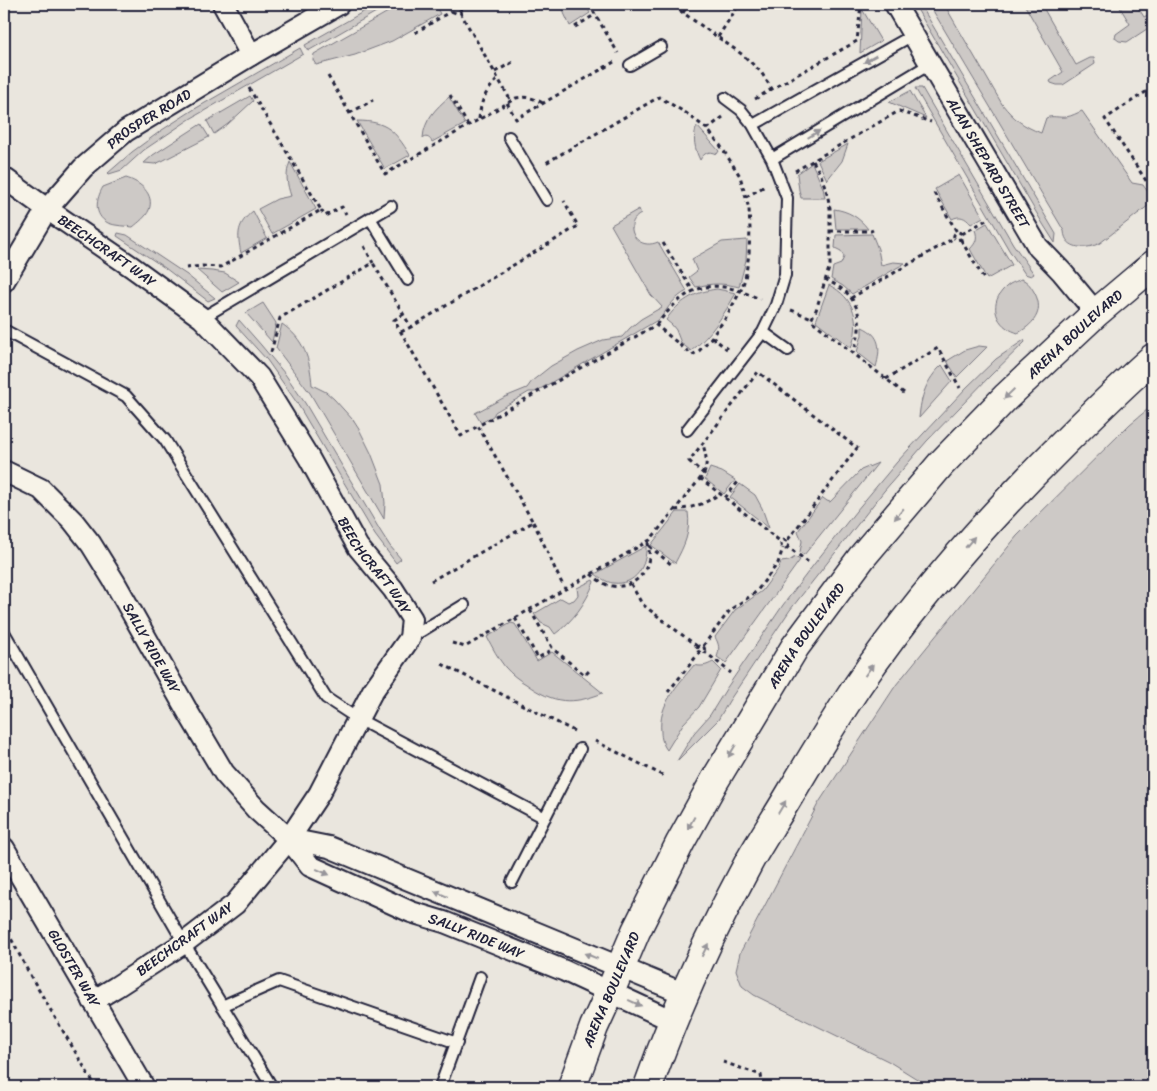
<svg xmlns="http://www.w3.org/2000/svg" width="1157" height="1091" viewBox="0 0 1157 1091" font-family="Sriracha,sans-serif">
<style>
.green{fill:#cdc9c6;stroke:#787680}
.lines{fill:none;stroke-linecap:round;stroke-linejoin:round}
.service-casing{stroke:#22223b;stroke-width:14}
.minor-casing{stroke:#22223b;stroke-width:24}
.secondary-casing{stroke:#22223b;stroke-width:31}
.path{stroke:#22223b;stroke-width:3;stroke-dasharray:4 4;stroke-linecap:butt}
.service{stroke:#f7f3e8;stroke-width:10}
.minor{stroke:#f7f3e8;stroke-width:20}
.secondary{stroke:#f7f3e8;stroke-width:28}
.oneway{fill:#97959a}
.labels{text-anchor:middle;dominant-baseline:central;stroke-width:5;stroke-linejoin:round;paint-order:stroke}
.street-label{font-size:14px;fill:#22223b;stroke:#f7f3e8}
</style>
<rect width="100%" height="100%" fill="#eae6de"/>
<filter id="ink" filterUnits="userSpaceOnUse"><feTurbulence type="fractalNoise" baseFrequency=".02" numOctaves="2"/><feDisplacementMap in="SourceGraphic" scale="10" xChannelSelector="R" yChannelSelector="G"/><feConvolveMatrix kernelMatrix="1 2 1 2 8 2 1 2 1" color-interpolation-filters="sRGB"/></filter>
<g filter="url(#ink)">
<!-- green -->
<path class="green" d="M 377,4 L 390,4 L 308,51 L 305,45 Z
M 402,4 L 439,4 L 438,10 L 440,14 L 392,41 L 355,55 L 316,65 L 313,60 L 314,54 Z
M 563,4 L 585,4 L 590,13 L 570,26 L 564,13 Z
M 914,4 L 920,4 L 1056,234 L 1055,243 L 1043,224 Z
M 929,4 L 944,4 L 1002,104 C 1014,119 1023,126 1041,133 L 1046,118 C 1052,115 1059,118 1066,117 C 1072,116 1077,113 1082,111 L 1132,183 L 1143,185 L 1153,199 L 1153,202 L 1100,243 C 1087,250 1065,250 1064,231 Z
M 1024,4 L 1041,4 L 1076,65 L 1090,58 L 1094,58 L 1095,64 L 1063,85 L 1057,85 L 1051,83 L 1050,81 L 1063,72 Z
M 1118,4 L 1136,4 L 1144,17 L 1153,12 L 1153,25 L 1127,42 L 1119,41 L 1115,38 L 1116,34 L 1130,24 Z
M 862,9 L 881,41 L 860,53 Z
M 300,48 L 303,54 L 190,119 L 144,150 L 122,170 L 109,174 L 108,173 L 132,152 L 162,130 L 193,110 Z
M 915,88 L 922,88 L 1013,244 L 1034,274 L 1031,276 L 1025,274 L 1009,250 Z
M 910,91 L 926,118 L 889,102 Z
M 250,96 L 253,101 L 228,124 L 214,134 L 207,121 Z
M 449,97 L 465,124 L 432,142 C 430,138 427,136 423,138 C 424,120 436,108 449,97 Z
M 357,121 C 387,121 395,131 410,155 L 385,169 Z
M 201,124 L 209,137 L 162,161 L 155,164 L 144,163 L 153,155 Z
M 697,126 L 719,151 L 717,154 C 709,150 704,153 700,160 C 695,150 692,137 697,126 Z
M 848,144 L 842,161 L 827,180 L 818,161 Z
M 290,162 L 316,209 L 272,234 L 258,209 L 277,199 L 291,196 C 287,184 285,174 290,162 Z
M 812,163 L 823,188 L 825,198 L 801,198 L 799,190 L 797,174 Z
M 959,175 L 983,217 L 971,224 C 965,217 960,215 952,219 L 935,189 Z
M 126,178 C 140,182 155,194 149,210 C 146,217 139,222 133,227 C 126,226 115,226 108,223 C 93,215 96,199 103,187 Z
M 639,209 L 641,214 C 622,223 635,252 658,242 L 687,291 C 675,297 668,307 661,318 L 535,392 L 529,392 L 495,412 L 493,416 L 481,423 L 475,413 L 505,397 L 527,388 L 532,381 L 551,366 L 578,351 L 603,340 L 622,337 L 630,328 L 641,319 L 662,307 L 651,295 L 611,225 Z
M 834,209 C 848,211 859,217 868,229 L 836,229 Z
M 253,211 L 267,238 L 241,253 C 237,234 237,224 253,211 Z
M 987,223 L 1012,265 L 987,279 L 970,249 C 976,243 978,238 975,230 Z
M 118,233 L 127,235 L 187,275 L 215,298 L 208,301 L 165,268 L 117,236 Z
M 872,234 L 878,249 L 881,265 L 893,262 L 905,263 L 852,294 L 843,286 L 831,279 L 833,267 L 841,264 L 844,257 L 841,251 L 835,248 L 836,235 Z
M 747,240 L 746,260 L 739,287 C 724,283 711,283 696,287 L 689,277 L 697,271 L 692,259 L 722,242 Z
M 197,270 L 212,271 L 225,273 L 239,282 L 222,292 Z
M 1021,279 C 1027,281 1030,285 1033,290 C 1045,309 1036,323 1018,333 C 1015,332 1010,330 1007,328 C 990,316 993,295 1010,284 C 1013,282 1018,281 1021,279 Z
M 829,285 C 855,298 861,322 851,348 L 816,321 Z
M 717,289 L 736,293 C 724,314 711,336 691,351 L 681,343 L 676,330 L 672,325 L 666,320 C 679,301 694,292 717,289 Z
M 263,303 L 276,323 L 272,342 L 246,313 Z
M 239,320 L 261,345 L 285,374 L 305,403 L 381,532 L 390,546 L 401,559 L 396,563 L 375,535 L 297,403 L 267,360 L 236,326 Z
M 282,324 C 304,339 310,359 312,385 L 326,392 L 334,399 L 353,420 L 360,431 L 371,453 L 383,484 L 385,503 L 384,519 L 310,393 L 276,348 Z
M 862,327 C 881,335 881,349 876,367 L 857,352 L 862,335 Z
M 1024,340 L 1025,342 L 991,375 L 927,441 L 884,491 L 790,610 L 729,701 L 718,720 L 677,761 L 694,733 L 710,715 L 726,689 L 783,605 L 818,559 L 856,511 L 897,462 L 937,419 L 966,388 L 996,359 Z
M 979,346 L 987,347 L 957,377 L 947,361 L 965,350 Z
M 942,365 L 952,381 L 919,418 C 921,396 926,380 942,365 Z
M 1153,405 L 1153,1087 L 930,1087 L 888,1061 L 754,995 L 742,986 L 736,970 L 740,953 L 818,804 L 896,685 L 1017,536 L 1130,424 Z
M 878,463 L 804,555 L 800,552 L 802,541 L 798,531 L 823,498 L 827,501 L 830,502 L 861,470 Z
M 710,468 L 722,472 L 735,480 L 724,494 L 705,479 Z
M 740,484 L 755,495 L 762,508 L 769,528 L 730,497 Z
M 677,512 L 688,512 C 691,533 684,546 675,563 L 651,545 Z
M 646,546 C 647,565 636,586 613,583 C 606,582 601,578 595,574 Z
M 795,557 L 800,560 L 726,663 L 717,657 C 720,649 719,644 715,637 L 735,610 L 762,591 L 779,568 L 781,562 L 789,561 Z
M 593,580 L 594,582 C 586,603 573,621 555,634 L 550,627 L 541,623 L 534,614 L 561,598 L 568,602 L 574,600 L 578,595 L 577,588 Z
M 511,623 L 515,624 L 537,661 L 552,652 L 603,693 C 572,705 554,704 526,684 C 519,680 511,674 505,667 C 498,658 492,647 487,637 Z
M 713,662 L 721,670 L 699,707 L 683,724 L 667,750 C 663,745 661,738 661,732 C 658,704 678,685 694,665 C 701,667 706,666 713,662 Z"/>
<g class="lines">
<defs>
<path id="service" d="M 630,65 L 661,47
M 753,125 L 913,35
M 509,137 L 547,200
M 772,159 L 930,64
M 370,218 L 408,280
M 202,318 L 391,206
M 4,330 L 126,396 L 165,440 L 326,698 L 358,719 L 545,818
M 763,332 L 788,350
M 687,430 L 763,332 L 776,305 L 785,275 L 787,198 L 772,159 L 753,125 L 741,110 L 725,98
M 4,632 L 184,943 L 272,1087
M 410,638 L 464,605
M 512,882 L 580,749
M 222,1006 L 279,981 L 457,1043
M 440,1087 L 480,977"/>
<g id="minor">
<path d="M 223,4 L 251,55"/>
<path id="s1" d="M 895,4 L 1038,247 L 1062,272 L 1096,313"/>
<path id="s2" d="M 4,178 L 47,209 L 132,267 L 202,318 L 259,377 L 309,458 L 358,547 L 393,589 L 412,619 L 410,638 L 372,692 L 319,794 L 289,839 L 235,904 L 184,943 L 116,987 L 93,1001"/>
<path id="s3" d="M 4,281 L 47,209 L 83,168 L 126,131 L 251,55 L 339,4"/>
<path id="s4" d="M 4,471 L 41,489 L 73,521 L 91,544 L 114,581 L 189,714 L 224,773 L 256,809 L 289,839 L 310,866 L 411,912 L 444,922 L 565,971 L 673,1021"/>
<path d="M 289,839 L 329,847 L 685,994"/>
<path id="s5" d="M 4,848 L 144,1087"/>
</g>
<g id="secondary">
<path id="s6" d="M 572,1087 L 594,1027 L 610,992 L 636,931 L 680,843 L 715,780 L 795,647 L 862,557 L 941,464 L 1006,397 L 1096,313 L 1153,265"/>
<path d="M 648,1087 C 675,1010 710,934 749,862 C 762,839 776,818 789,796 C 811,759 834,721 858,685 C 918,597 989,517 1065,442 C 1094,413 1123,385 1153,358"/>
</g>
</defs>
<!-- service casing -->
<use href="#service" class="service-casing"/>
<!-- minor casing -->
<use href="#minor" class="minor-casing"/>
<!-- secondary casing -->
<use href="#secondary" class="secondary-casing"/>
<!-- path -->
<path class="path" d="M 452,4 L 451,7 L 451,11 L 456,13 L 461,10 L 462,6 L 460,4
M 589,4 L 618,53
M 675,4 L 679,10 L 743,55 L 761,72 L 772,89 L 857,41 L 861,4
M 460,12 L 511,101
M 683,13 L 688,4
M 575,27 L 596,14
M 415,33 L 451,11
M 718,37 L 738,6
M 495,72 L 513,62
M 328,76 L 385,174 L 516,98 C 527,96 533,98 543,103
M 1153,87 L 1105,119 L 1153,191
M 450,95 L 468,125
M 755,99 L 772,89
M 507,103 L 516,119 L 614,62
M 350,113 L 373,100
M 479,119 C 481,100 485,92 498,79
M 707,129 L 723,117
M 813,161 L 821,175 L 827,193 L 830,208 L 830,265 L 816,310 L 811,320 L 904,393
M 795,171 L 899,111 L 931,122
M 934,193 L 957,232
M 746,197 L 765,186
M 321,210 L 325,216 L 342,207 L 346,214
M 830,231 L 871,231 L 873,230
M 962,234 L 988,219
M 961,240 L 984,279
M 663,243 L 693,291
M 364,246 L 373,263
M 186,268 L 202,266 L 221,267 L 321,210 L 249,88
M 825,279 C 832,283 840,287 846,292 C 864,310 861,331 853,353
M 851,298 L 954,238 C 953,234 955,233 958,232 L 961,233 L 962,237 L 961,239 L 956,240 L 954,238
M 791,310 L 812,318
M 404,314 L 394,320 L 461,436 L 478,426
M 656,325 C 676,301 695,280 729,288 C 740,290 750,295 760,299
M 401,332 L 411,327
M 712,337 L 727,349
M 271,352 L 280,318 L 373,263 L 411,327 L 578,226 L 564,201
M 886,379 L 938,348 L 960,388
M 704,474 L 689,461 L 758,372 L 857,448 L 787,541
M 700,478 L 781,542
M 725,498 L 738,482
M 675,510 C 692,508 706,504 720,493
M 533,522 C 545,544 553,567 565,589
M 649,546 L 672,565
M 788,547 L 786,549 L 782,548 L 781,545 L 781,542 L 784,540 L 788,542 L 789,544 L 788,547 L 808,562
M 591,574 C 597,579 604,585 612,586 C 630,589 647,576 649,557 C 650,552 648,547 648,541
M 431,581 L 533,522 L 478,426 L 656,325 L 692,355 L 699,351 L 710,339 L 725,319 L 741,290 L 745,279 L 749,254 L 750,229 L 749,209 L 740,176 L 720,145 L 707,129 L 686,113 L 659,97 L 544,164
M 631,584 L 642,604 L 698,647
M 530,610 L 553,649 L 585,675 L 589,671
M 515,618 L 538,658 L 553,649
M 452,643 L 465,647 L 650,540 L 704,474 C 708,462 706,456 703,444
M697.5 649a3.5 3.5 0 1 1 7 0a3.5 3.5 0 1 1-7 0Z
M 703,646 L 730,610 L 756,592 L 778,563 L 783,548
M 704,651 L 731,673
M 442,664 L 576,732
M 668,692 L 699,653
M 595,741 L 664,776
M 4,925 L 30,975 L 96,1087
M 723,1062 L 761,1075 L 762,1082 L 765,1086 L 768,1087"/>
<!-- service -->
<use href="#service" class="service"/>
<!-- minor -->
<use href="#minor" class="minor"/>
<!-- secondary -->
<use href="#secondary" class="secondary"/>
</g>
<!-- one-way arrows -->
<defs><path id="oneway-solid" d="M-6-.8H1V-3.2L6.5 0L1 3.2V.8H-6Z" transform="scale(1.25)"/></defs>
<g class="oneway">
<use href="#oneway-solid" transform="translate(870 59) rotate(151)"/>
<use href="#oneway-solid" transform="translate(814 134) rotate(-31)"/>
<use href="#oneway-solid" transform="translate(1009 394) rotate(136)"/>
<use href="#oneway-solid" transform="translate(899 514) rotate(130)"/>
<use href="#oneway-solid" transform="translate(970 542) rotate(-50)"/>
<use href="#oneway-solid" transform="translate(869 670) rotate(-54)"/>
<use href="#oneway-solid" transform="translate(732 751) rotate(121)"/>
<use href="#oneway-solid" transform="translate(782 807) rotate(-59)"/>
<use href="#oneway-solid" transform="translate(691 823) rotate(119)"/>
<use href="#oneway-solid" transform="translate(323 872) rotate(24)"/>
<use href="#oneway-solid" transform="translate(441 894) rotate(-157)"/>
<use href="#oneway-solid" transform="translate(705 950) rotate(-63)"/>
<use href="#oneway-solid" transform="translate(591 956) rotate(-158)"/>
<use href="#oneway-solid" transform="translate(635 1003) rotate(24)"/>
</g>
</g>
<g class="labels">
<!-- street labels -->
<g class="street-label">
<text stroke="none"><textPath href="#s3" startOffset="221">PROSPER ROAD</textPath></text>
<text stroke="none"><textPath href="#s1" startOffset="184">ALAN SHEPARD STREET</textPath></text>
<text stroke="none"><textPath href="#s2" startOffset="126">BEECHCRAFT WAY</textPath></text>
<text stroke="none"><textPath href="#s6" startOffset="915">ARENA BOULEVARD</textPath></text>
<text stroke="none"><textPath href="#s2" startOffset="546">BEECHCRAFT WAY</textPath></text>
<text stroke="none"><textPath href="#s6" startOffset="510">ARENA BOULEVARD</textPath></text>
<text stroke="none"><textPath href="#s4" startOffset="236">SALLY RIDE WAY</textPath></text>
<text stroke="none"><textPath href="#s4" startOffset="688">SALLY RIDE WAY</textPath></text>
<text transform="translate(185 939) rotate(-36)">BEECHCRAFT WAY</text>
<text stroke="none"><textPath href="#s5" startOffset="139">GLOSTER WAY</textPath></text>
<text stroke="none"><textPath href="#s6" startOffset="105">ARENA BOULEVARD</textPath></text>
</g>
</g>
<!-- margin -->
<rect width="1157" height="1091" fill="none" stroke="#f7f3e8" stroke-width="20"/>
<rect x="10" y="10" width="1137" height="1071" fill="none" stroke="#22223b" stroke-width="2" filter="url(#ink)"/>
</svg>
